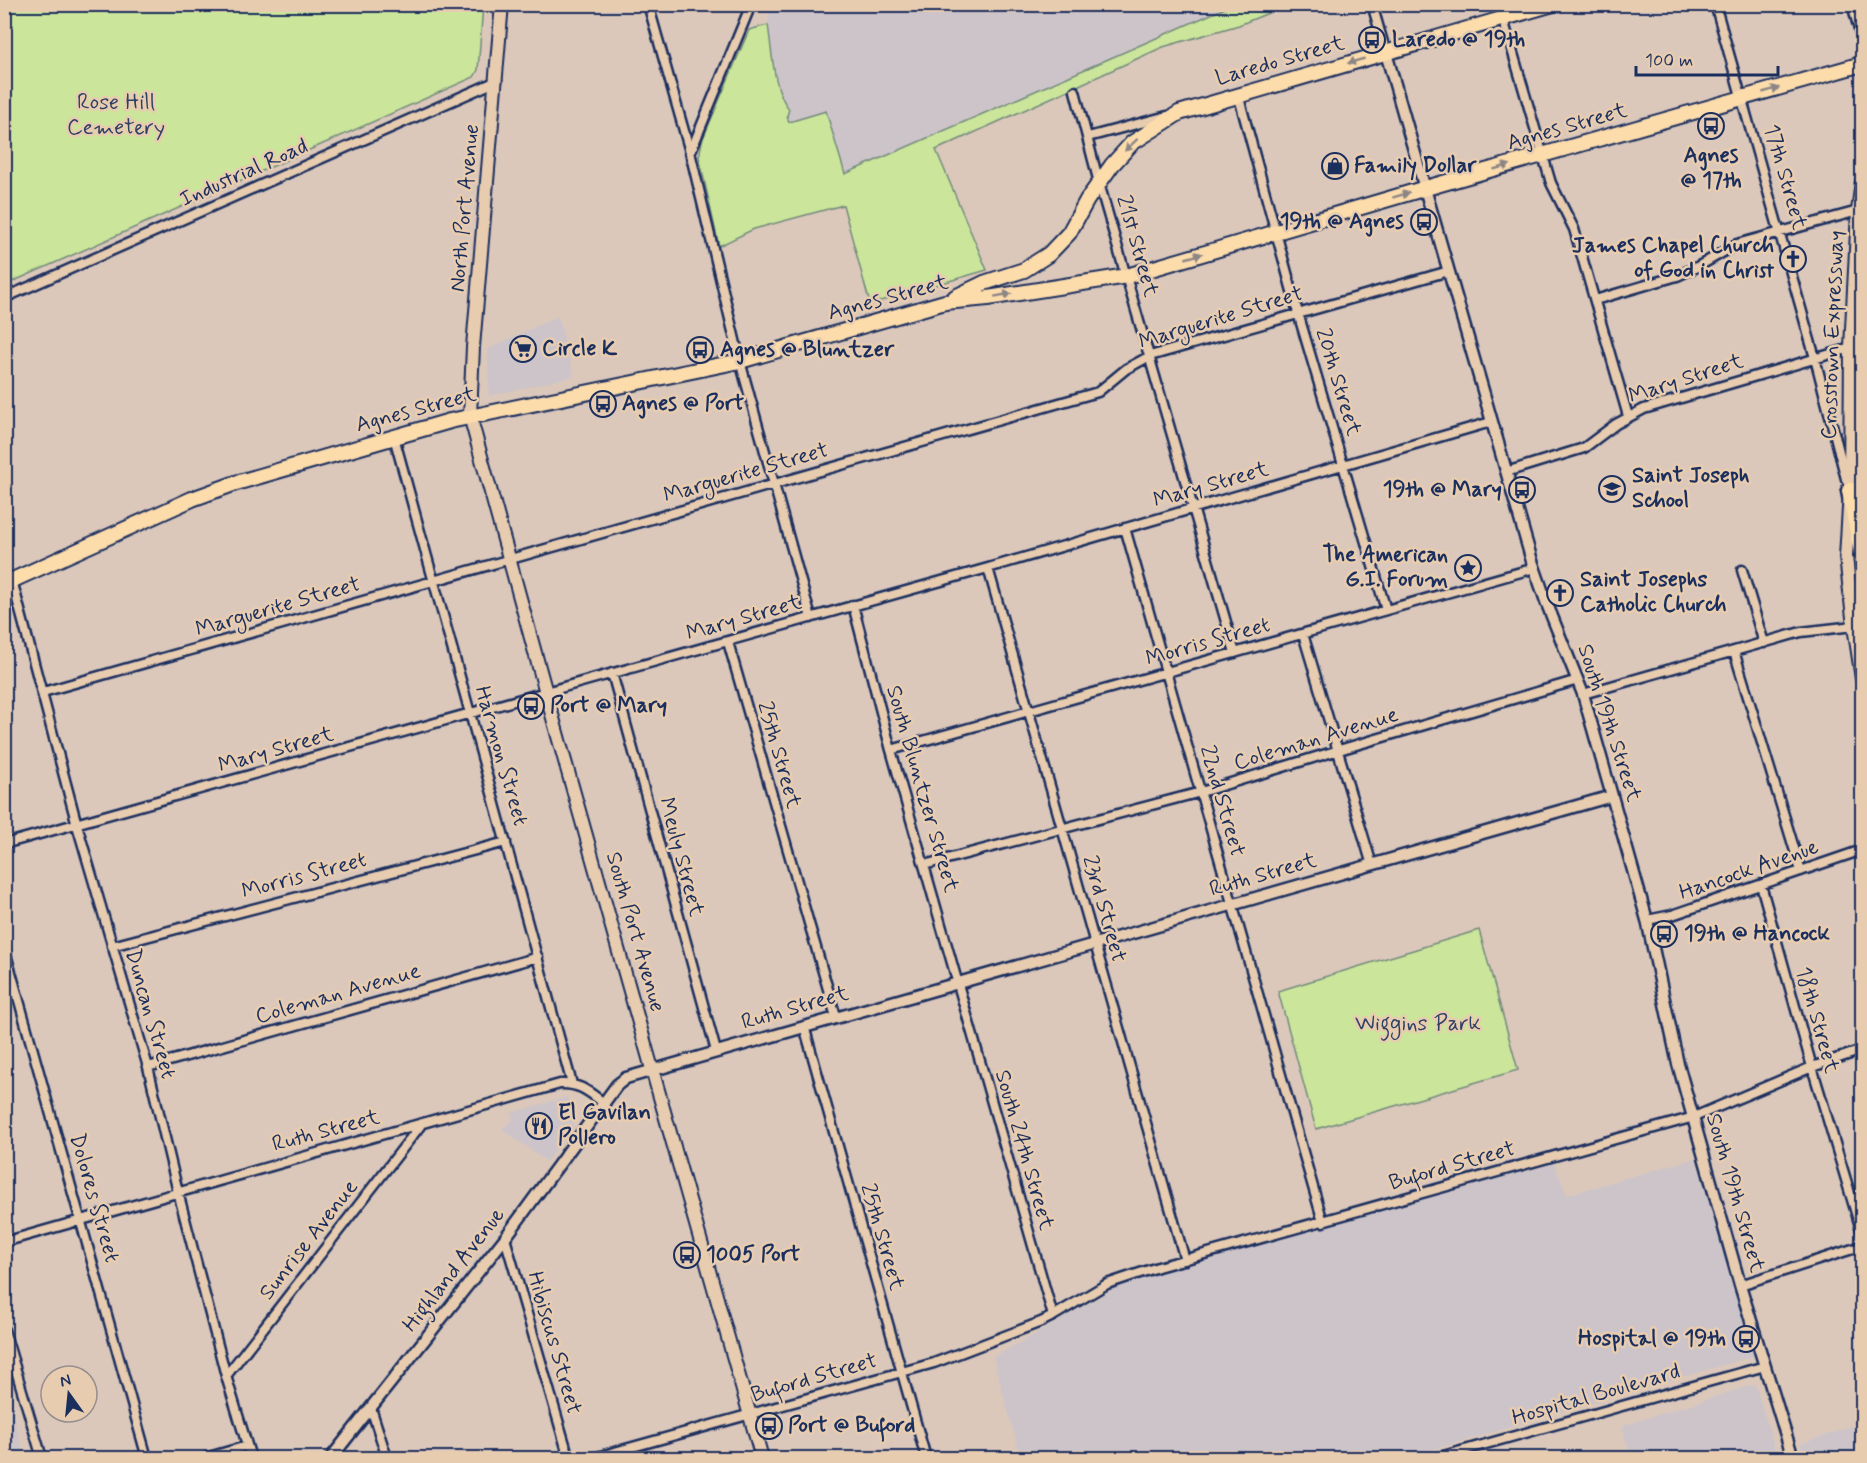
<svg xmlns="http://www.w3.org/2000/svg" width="1867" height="1463" viewBox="0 0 1867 1463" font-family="Mynerve,sans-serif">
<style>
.built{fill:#ccc4c9}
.green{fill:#cbe59b;stroke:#738a7c;stroke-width:1.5}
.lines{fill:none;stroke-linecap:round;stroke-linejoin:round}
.minor-casing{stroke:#1b2f5e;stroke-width:13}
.tertiary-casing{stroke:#1b2f5e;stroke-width:15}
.secondary-casing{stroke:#1b2f5e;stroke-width:16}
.primary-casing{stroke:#1b2f5e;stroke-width:18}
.motorway-casing{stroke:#1b2f5e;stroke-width:21}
.minor{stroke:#e8ccaf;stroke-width:8}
.tertiary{stroke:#e8ccaf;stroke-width:10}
.secondary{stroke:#e8ccaf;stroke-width:12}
.primary{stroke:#fddcac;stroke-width:14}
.motorway{stroke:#fddcac;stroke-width:16}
.oneway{fill:#8c8685}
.labels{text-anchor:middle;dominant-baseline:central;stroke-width:5;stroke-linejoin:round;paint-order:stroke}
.poi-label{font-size:22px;font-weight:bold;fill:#1b2f5e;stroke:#e8ccaf;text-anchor:start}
.street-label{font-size:22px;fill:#1b2f5e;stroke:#e8ccaf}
.park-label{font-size:22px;fill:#2d4164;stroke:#e8ccaf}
</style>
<rect width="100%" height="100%" fill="#dbc8bb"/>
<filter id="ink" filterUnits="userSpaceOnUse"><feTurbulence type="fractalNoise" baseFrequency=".0167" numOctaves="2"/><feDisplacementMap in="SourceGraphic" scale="12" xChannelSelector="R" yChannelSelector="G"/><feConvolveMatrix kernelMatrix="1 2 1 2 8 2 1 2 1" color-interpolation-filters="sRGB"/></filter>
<g filter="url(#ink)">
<!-- built -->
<path class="built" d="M 770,5 L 1232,5 L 845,174 L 826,111 L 789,122 L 787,116 L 789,109 L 782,101 L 774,68 L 768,25 Z
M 558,316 L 574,376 L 489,396 L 488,349 Z
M 567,1097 L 575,1127 L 546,1161 L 502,1129 L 513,1120 L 511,1113 Z
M 1696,1158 L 1754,1356 L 1404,1458 L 1021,1458 L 993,1357 L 1032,1336 L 1127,1281 L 1554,1163 L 1567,1195 Z
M 5,1381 L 10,1401 L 25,1458 L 5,1458 Z
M 1755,1384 L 1778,1458 L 1631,1458 L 1622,1426 Z
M 1862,1423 L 1862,1458 L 1804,1458 L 1800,1444 Z"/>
<!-- green -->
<path class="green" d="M 5,4 L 483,4 L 483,5 L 478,70 L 474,77 L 5,285 Z
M 1232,5 L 1288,5 L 1239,25 L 1163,47 L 936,150 L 987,270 L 870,304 L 843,205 L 754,229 L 719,246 L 699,157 L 702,141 L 749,30 L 768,25 C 772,50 773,90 789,109 L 787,116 L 789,122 L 826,111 L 845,174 Z
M 1479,930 L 1518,1070 L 1316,1129 L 1278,991 Z"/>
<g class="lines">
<defs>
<path id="minor" d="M 648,4 L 690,152 L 740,361 L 811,618
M 1372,4 L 1386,53
M 1715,4 L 1815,358 L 1846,479
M 1852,4 L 1862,41
M 1503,19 L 1551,183 L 1574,229 L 1628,416
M 1075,91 L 1099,183 L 1235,653
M 1238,94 L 1298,313 L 1386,610
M 1088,137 L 1167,116
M 691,151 L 748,12 L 746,4
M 4,298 L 497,81
M 1595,300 L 1677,276 L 1699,266 L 1737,244 L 1858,211
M 394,437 L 572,1084
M 1506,472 L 1584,448 L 1616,424 L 1644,409 L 1851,348
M 1125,528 L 1323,1222
M 988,568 L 1185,1260
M 1742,570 L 1764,643
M 12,580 L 77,825 L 148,1067 L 178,1192 L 226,1376 L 251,1458
M 1303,634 L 1372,865
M 728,642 L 836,1017
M 1734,651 L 1801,871
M 612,673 L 716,1051
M 43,692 L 1098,392 L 1126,369 L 1150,356 L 1449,271
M 1583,694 L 1801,632 L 1854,626
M 891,750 L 1535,568
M 4,844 L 988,568 L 1491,422
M 924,865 L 1201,792 L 1339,750 L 1578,680
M 1761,885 L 1812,1067 L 1862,1233
M 1647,920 L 1672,915 L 1862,850
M 112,946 L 506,842
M 4,947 L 147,1458
M 804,1026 L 926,1458
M 148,1067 L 538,957
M 505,1238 L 569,1458
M 4,1242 L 560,1084 C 580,1083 589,1092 605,1104
M 1740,1285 L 1862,1246
M 1053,1316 L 1107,1284 L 1158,1267 L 1694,1117 L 1812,1067 L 1862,1050
M 4,1330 L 42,1458
M 226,1376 L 420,1126
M 371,1408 L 387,1458
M 205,1458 L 247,1446
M 593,1458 L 934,1363 L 1041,1322 L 1053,1316 L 891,750 L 853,605
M 1436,1458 L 1765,1366"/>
<path id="tertiary" d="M 1386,53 L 1532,561 L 1547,604 L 1583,694 L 1612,796 L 1647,920 L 1678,1064 L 1740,1285 L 1793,1458
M 331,1458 L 505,1238 L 617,1085 L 626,1078 L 1612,796"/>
<path id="secondary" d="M 502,4 L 473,347 L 470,416 L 559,740 L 762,1458
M 1862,181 L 1858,211 L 1851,348 L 1850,491 L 1846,557 L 1854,626 L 1862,679"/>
<path id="primary" d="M 955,297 L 984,283 L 1024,270 L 1049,254 L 1069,233 L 1087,200 L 1112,165 L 1132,143 L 1179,113 L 1553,4
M 4,584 L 192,499 L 236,483 L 450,421 L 740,361 L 945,302 L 988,298 L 1127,276 L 1426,188 L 1862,64"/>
<path id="motorway" d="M 1850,491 L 1862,551"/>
</defs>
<!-- minor casing -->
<use href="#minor" class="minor-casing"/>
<!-- tertiary casing -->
<use href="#tertiary" class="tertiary-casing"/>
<!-- secondary casing -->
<use href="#secondary" class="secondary-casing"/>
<!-- primary casing -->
<use href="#primary" class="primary-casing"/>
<!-- motorway casing -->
<use href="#motorway" class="motorway-casing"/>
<!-- minor -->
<use href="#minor" class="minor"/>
<!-- tertiary -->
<use href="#tertiary" class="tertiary"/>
<!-- secondary -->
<use href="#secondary" class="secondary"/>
<!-- primary -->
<use href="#primary" class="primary"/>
<!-- motorway -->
<use href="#motorway" class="motorway"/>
</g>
<!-- one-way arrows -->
<defs><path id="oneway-solid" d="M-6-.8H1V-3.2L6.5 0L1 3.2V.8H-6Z" transform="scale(1.5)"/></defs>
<g class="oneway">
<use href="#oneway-solid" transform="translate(1356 61) rotate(164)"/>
<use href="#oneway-solid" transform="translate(1771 90) rotate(-16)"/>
<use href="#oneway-solid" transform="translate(1131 145) rotate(137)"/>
<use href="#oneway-solid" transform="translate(1502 167) rotate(-16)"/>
<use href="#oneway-solid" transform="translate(1401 195) rotate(-17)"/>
<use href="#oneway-solid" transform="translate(1194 256) rotate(-16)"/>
<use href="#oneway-solid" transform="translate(1003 295) rotate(-10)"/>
</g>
</g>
<!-- icons -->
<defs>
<symbol id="bus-ring" viewBox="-11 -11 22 22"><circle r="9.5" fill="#e8ccaf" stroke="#1b2f5e" stroke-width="1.5"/><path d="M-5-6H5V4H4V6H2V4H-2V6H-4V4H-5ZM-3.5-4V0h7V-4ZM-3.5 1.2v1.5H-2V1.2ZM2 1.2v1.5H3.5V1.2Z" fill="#1b2f5e"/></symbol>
<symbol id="shop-ring" viewBox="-11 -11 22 22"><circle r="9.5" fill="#e8ccaf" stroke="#1b2f5e" stroke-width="1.5"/><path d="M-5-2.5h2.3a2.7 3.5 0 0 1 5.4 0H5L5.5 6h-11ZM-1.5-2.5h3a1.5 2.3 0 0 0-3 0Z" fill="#1b2f5e"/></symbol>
<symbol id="church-ring" viewBox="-11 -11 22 22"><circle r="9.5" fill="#e8ccaf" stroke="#1b2f5e" stroke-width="1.5"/><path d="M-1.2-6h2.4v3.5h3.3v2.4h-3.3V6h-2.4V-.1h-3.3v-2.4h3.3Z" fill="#1b2f5e"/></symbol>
<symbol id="supermarket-ring" viewBox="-11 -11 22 22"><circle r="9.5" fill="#e8ccaf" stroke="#1b2f5e" stroke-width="1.5"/><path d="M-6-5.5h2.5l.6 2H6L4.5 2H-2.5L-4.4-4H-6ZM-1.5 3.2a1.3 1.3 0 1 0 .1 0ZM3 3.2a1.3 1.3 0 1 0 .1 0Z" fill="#1b2f5e"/></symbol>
<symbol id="school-ring" viewBox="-11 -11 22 22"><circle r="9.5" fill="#e8ccaf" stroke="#1b2f5e" stroke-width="1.5"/><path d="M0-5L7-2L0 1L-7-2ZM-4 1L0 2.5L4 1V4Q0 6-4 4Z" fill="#1b2f5e"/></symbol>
<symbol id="sight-ring" viewBox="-11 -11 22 22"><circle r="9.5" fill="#e8ccaf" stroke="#1b2f5e" stroke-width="1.5"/><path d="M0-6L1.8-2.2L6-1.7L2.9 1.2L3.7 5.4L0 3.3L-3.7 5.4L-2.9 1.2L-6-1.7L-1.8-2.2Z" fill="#1b2f5e"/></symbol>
<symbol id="restaurant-ring" viewBox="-11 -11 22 22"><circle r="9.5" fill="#e8ccaf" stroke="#1b2f5e" stroke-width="1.5"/><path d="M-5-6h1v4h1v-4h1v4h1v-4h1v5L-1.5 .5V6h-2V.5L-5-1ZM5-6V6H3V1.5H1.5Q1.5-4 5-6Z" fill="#1b2f5e"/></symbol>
</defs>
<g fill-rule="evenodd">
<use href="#bus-ring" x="1357" y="25" width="30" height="30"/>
<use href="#bus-ring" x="1696" y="111" width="30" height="30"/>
<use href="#shop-ring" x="1320" y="151" width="30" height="30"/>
<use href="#bus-ring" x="1409" y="207" width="30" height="30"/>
<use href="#church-ring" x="1778" y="244" width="30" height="30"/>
<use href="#supermarket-ring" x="508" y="334" width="30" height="30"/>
<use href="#bus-ring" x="685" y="335" width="30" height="30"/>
<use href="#bus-ring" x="588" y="389" width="30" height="30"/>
<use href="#school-ring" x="1597" y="474" width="30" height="30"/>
<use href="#bus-ring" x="1507" y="475" width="30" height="30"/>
<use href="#sight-ring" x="1453" y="553" width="30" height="30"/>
<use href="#church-ring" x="1545" y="578" width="30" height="30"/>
<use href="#bus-ring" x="516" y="691" width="30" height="30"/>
<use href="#bus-ring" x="1649" y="919" width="30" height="30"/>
<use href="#restaurant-ring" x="524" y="1111" width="30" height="30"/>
<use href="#bus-ring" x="672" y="1240" width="30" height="30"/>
<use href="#bus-ring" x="1731" y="1324" width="30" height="30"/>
<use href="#bus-ring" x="754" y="1411" width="30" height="30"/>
</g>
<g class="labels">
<!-- poi labels -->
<g class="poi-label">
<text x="1392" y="40">Laredo @ 19th</text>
<text x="1711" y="156" text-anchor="middle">Agnes<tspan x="1711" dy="25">@ 17th</tspan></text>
<text x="1354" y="166">Family Dollar</text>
<text x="1404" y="222" text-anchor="end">19th @ Agnes</text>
<text x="1774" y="246" text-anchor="end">James Chapel Church<tspan x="1774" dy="25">of God in Christ</tspan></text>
<text x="542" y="349">Circle K</text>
<text x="720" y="350">Agnes @ Bluntzer</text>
<text x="622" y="404">Agnes @ Port</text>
<text x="1632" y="476">Saint Joseph<tspan x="1632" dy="25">School</tspan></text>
<text x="1502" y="490" text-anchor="end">19th @ Mary</text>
<text x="1448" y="555" text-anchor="end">The American<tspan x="1448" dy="25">G.I. Forum</tspan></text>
<text x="1580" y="580">Saint Josephs<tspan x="1580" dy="25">Catholic Church</tspan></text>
<text x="550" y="706">Port @ Mary</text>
<text x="1684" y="934">19th @ Hancock</text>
<text x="558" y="1113">El Gavilan<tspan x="558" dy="25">Pollero</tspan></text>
<text x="706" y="1255">1005 Port</text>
<text x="1726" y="1339" text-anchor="end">Hospital @ 19th</text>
<text x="788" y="1426">Port @ Buford</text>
</g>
<!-- street labels -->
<g class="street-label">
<text transform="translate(1280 61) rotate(-16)">Laredo Street</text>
<text transform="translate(1567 127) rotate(-16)">Agnes Street</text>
<text transform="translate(244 173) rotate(-24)">Industrial Road</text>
<text transform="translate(1785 177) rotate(74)">17th Street</text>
<text transform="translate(465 208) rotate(-85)">North Port Avenue</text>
<text transform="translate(1137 246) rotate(74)">21st Street</text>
<text transform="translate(888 298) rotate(-15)">Agnes Street</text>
<text transform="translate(1221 318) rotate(-17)">Marguerite Street</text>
<text transform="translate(1833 335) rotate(-88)">Crosstown Expressway</text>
<text transform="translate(1686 379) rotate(-18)">Mary Street</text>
<text transform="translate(1338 382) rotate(73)">20th Street</text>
<text transform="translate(416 410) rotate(-15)">Agnes Street</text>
<text transform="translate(746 473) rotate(-16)">Marguerite Street</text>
<text transform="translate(1211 485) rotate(-16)">Mary Street</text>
<text transform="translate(278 607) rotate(-16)">Marguerite Street</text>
<text transform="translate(744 618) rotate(-16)">Mary Street</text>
<text transform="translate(1208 642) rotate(-16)">Morris Street</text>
<text transform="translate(1609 723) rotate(72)">South 19th Street</text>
<text transform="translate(1316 739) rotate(-17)">Coleman Avenue</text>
<text transform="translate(276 750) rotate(-16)">Mary Street</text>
<text transform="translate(779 755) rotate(74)">25th Street</text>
<text transform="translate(501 756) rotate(74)">Harmon Street</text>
<text transform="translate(922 789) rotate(74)">South Bluntzer Street</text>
<text transform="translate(1222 801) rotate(74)">22nd Street</text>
<text transform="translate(681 857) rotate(75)">Meuly Street</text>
<text transform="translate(1749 870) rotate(-19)">Hancock Avenue</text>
<text transform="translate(1263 875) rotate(-16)">Ruth Street</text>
<text transform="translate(304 876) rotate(-15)">Morris Street</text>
<text transform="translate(1104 909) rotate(74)">23rd Street</text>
<text transform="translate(635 932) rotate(74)">South Port Avenue</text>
<text transform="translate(338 994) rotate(-16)">Coleman Avenue</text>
<text transform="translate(795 1008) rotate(-16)">Ruth Street</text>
<text transform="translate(150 1014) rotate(74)">Duncan Street</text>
<text transform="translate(1817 1020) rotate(74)">18th Street</text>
<text transform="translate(326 1131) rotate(-15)">Ruth Street</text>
<text transform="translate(1024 1150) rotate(74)">South 24th Street</text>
<text transform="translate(1452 1166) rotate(-16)">Buford Street</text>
<text transform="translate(1735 1193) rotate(74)">South 19th Street</text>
<text transform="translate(94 1198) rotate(74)">Dolores Street</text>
<text transform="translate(882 1237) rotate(74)">25th Street</text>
<text transform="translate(309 1240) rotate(-52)">Sunrise Avenue</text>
<text transform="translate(454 1270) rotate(-52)">Highland Avenue</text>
<text transform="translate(554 1343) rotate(74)">Hibiscus Street</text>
<text transform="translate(814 1378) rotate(-16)">Buford Street</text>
<text transform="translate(1596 1395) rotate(-16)">Hospital Boulevard</text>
</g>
<!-- park labels -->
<g class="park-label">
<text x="116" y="103">Rose Hill<tspan x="116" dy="25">Cemetery</tspan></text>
<text x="1418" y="1024">Wiggins Park</text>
</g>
</g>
<!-- margin -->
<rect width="1867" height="1463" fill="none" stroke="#e8ccaf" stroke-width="24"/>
<rect x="12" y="12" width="1843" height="1439" fill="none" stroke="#1b2f5e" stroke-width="2" filter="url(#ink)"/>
<!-- north arrow -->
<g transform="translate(69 1394) rotate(345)"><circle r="28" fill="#e8ccaf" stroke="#968d8f" stroke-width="1.5"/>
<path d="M0-4.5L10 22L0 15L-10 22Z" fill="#1b2f5e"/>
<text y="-9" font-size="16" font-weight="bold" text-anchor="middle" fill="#1b2f5e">N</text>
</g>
<!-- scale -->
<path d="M1636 66v9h142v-9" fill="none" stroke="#1b2f5e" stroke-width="3"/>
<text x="1645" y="66" font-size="18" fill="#1b2f5e" stroke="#e8ccaf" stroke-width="4.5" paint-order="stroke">100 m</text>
</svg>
